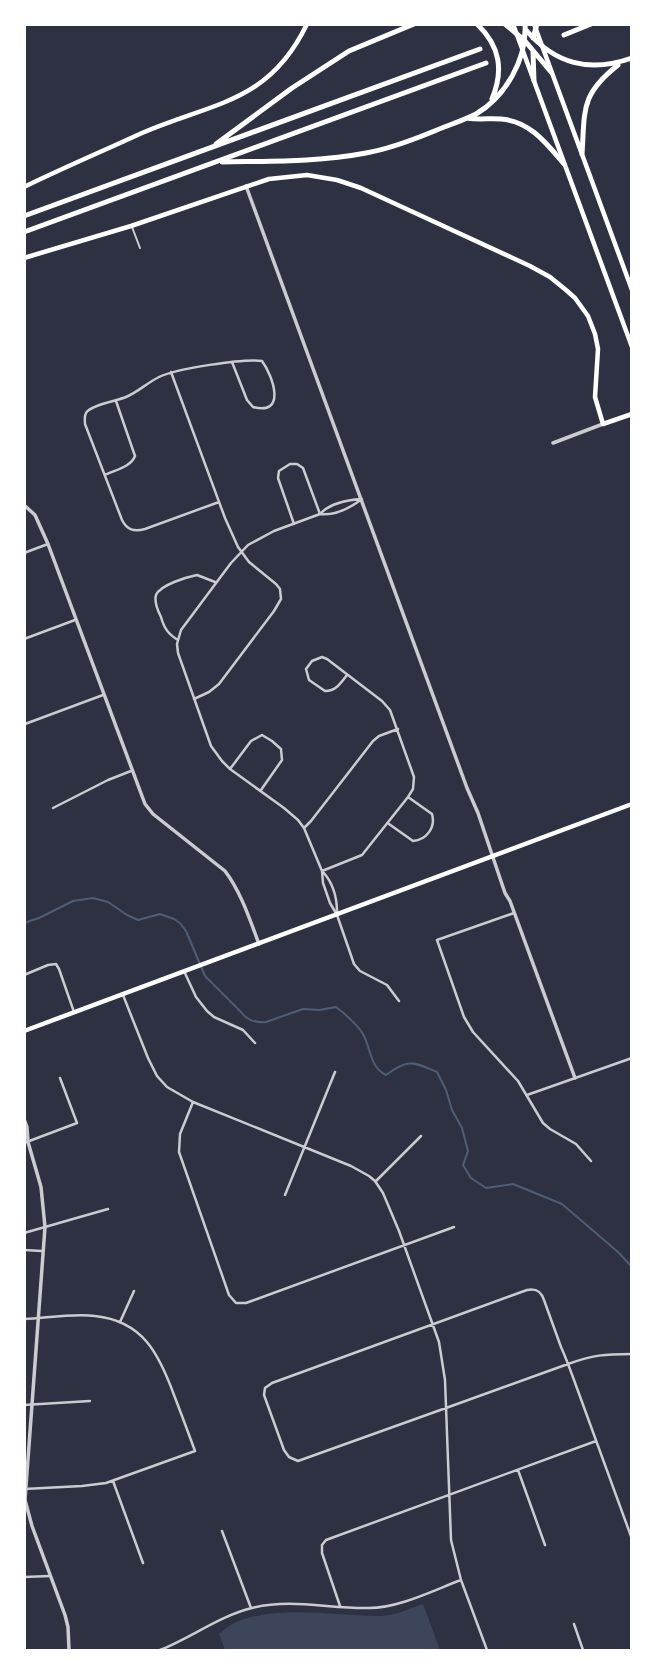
<svg xmlns="http://www.w3.org/2000/svg" width="656" height="1675" viewBox="0 0 656 1675" font-family="Mulish,sans-serif">
<style>
.green{fill:#3c4559}
.lines{fill:none;stroke-linecap:round;stroke-linejoin:round}
.stream{stroke:#4f5d75;stroke-width:2}
.service{stroke:#caccd0;stroke-width:2}
.minor{stroke:#caccd0;stroke-width:2.5}
.tertiary{stroke:#caccd0;stroke-width:3.5}
.secondary{stroke:#fff;stroke-width:4.5}
.primary{stroke:#fff;stroke-width:4.5}
.motorway{stroke:#fff;stroke-width:5}
</style>
<rect width="100%" height="100%" fill="#2d3142"/>
<!-- green -->
<path class="green" d="M 423,1604 L 440,1650 L 225,1650 L 219,1634 C 223,1631 228,1626 232,1624 C 275,1603 337,1617 383,1616 L 395,1614 Z"/>
<g class="lines">
<!-- stream -->
<path class="stream" d="M 24,923 L 39,918 L 73,901 L 93,898 L 108,902 L 127,915 L 138,920 L 160,914 L 174,919 L 180,923 L 186,931 L 205,976 L 241,1012 C 246,1020 256,1023 266,1022 L 303,1009 L 320,1010 L 336,1007 C 344,1013 360,1027 364,1036 C 371,1050 370,1067 386,1075 C 408,1058 414,1062 437,1072 L 446,1090 L 452,1110 L 462,1128 L 468,1151 L 463,1165 L 471,1178 L 486,1188 L 513,1184 L 562,1204 L 618,1252 L 632,1267"/>
<!-- service -->
<path class="service" d="M 132,227 L 140,248"/>
<!-- minor -->
<path class="minor" d="M 171,372 L 225,518 L 238,547 L 249,562 L 276,584 L 280,589 L 281,599 L 274,611 L 219,684 L 209,692 L 194,699
M 105,475 C 115,470 131,467 135,456 L 116,401
M 362,499 C 350,508 335,516 320,514 L 274,531 L 248,545 L 231,563 L 181,630 L 177,644 L 178,653 L 211,746 L 222,761 L 230,769 L 284,808 L 298,820 L 304,828 L 322,871 L 323,883 L 330,903 L 337,915 L 354,964 L 360,971 L 387,985 L 399,1001
M 219,502 L 145,529 C 134,532 127,530 122,520 L 85,424 C 85,420 84,417 86,413 C 90,405 117,401 126,397 C 138,392 147,383 159,377 C 175,369 244,358 262,361 C 273,376 287,416 253,407 L 247,400 L 232,362
M 320,514 C 330,503 346,500 361,499
M 294,524 L 278,478 L 279,471 L 290,464 L 297,464 L 303,468 L 320,514
M 24,553 L 48,544
M 24,639 L 75,620
M 178,640 C 168,634 164,628 161,617 C 158,611 154,602 156,595 C 160,585 187,577 197,575 L 215,582
M 25,724 L 103,695
M 230,769 L 251,741 L 262,735 L 272,741 L 281,749 L 282,760 L 261,790
M 53,808 L 108,780 L 131,771
M 389,824 L 413,841 C 426,840 436,828 432,814 L 408,797
M 304,828 L 311,821 L 373,741 L 379,736 L 398,729
M 322,871 L 362,855 L 408,797 L 413,789 L 414,777 L 390,710 L 382,701 L 327,659 L 322,657 L 312,661 L 306,669 L 309,680 L 325,691 C 336,691 341,683 347,675
M 324,873 C 334,885 337,897 337,912
M 514,913 L 437,940 L 464,1017 L 473,1032 L 518,1081 L 543,1123 L 550,1129 L 576,1144 L 591,1161
M 184,971 L 196,997 L 207,1011 L 214,1017 L 243,1030 L 255,1043
M 24,975 L 48,965 L 56,964 L 59,969 L 74,1012
M 123,995 L 148,1058 L 157,1076 L 167,1087 L 193,1102 L 351,1166 L 369,1176 L 375,1181 L 383,1193 L 399,1231 L 439,1342 L 445,1380 L 451,1540 L 461,1580 L 487,1650
M 527,1095 L 632,1058
M 193,1102 L 180,1134 L 179,1152 L 229,1295 L 236,1303 L 246,1303 L 454,1227
M 24,1143 L 77,1123 L 60,1078
M 376,1181 L 421,1136
M 285,1195 L 335,1072
M 24,1233 L 108,1209
M 24,1250 L 42,1251
M 24,1319 C 46,1318 74,1313 95,1316 C 143,1321 159,1354 174,1395 C 181,1413 188,1432 195,1451 L 106,1483 L 82,1486 L 24,1489
M 120,1322 L 134,1291
M 632,1354 C 604,1354 593,1355 568,1364 L 446,1408 L 432,1413 L 298,1461 L 289,1457 L 284,1450 L 264,1395 L 265,1388 L 272,1383 L 527,1290 C 536,1288 541,1291 544,1300 L 561,1347 C 566,1358 570,1369 574,1380 L 632,1539
M 24,1405 L 90,1401
M 518,1470 L 545,1545
M 113,1481 L 143,1563
M 222,1531 L 251,1608
M 24,1577 L 50,1576
M 340,1606 L 322,1553 L 322,1545 L 326,1540 L 596,1441
M 574,1624 L 583,1650
M 160,1650 C 191,1638 219,1616 252,1608 C 291,1598 330,1609 369,1608 C 399,1608 434,1590 461,1580"/>
<!-- tertiary -->
<path class="tertiary" d="M 246,186 L 467,788 L 478,813 L 505,893 L 510,901 L 575,1078
M 553,443 L 603,424
M 24,505 L 35,515 L 48,544 L 145,804 L 153,814 L 225,871 C 241,892 250,920 259,944
M 24,1119 L 27,1127 L 28,1142 L 41,1187 L 45,1227 L 25,1500 L 32,1526 L 65,1615 L 68,1627 L 69,1650"/>
<!-- secondary -->
<path class="secondary" d="M 24,187 C 63,168 103,151 142,133 C 214,102 269,103 307,24
M 24,258 L 131,226 L 269,179 L 307,175 L 337,180 L 361,188 L 530,266 L 550,277 L 566,290 L 575,298 L 588,316 L 595,334 L 598,349 L 595,397 L 603,424 L 632,414
M 24,1031 L 632,804"/>
<!-- primary -->
<path class="primary" d="M 513,24 L 632,347
M 534,24 L 632,290"/>
<!-- motorway -->
<path class="motorway" d="M 477,24 C 500,46 504,70 492,99
M 505,24 L 525,41 L 551,72
M 526,30 C 555,64 589,73 632,58
M 564,35 L 591,24
M 533,38 L 537,24
M 533,52 L 534,81
M 467,118 C 479,120 490,118 501,119 C 530,121 547,144 564,164
M 216,144 L 292,88 L 349,51 L 414,24
M 582,154 C 585,110 580,95 618,65
M 222,162 C 270,161 319,162 366,153 C 389,149 410,141 432,132 C 446,126 462,121 476,114 C 506,96 527,59 525,24
M 24,216 L 480,49
M 24,232 L 486,63"/>
</g>
<!-- border -->
<rect width="656" height="1675" fill="none" stroke="#ffffff" stroke-width="52"/>
</svg>
